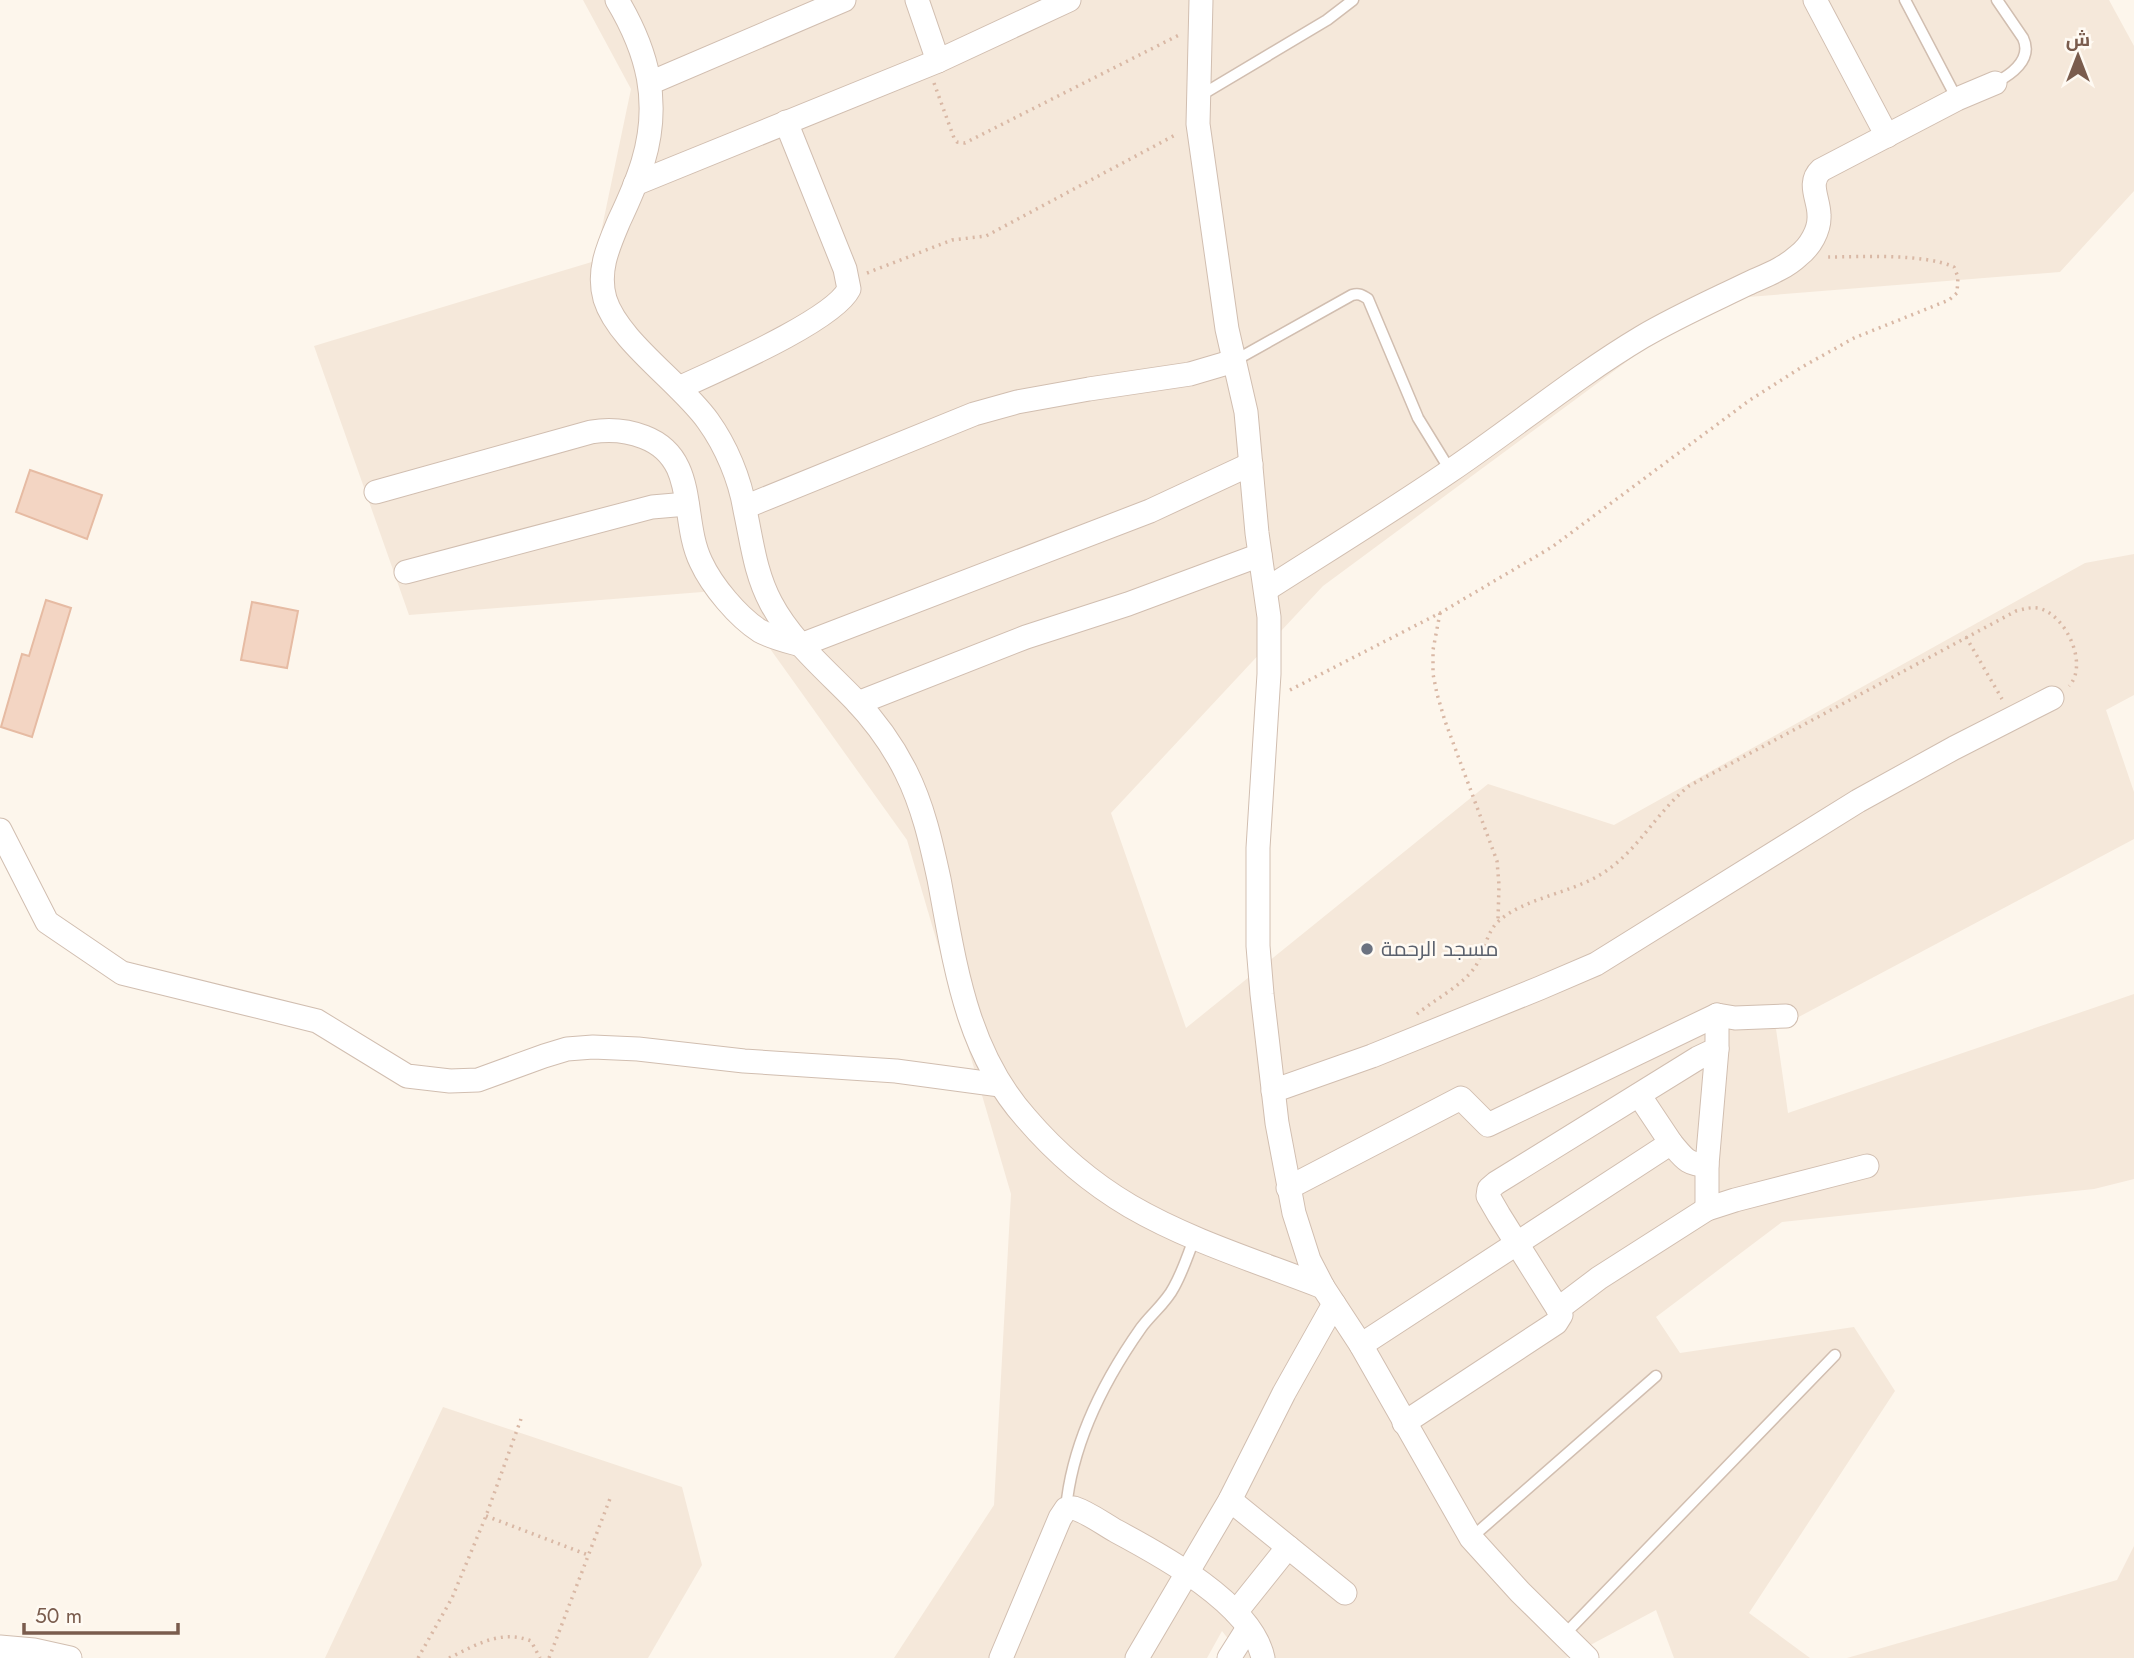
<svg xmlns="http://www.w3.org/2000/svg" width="2134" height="1658" font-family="Jost,Cairo,sans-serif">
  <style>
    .residential { fill: #f5e8da }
    .building { fill: #f3d5c3; stroke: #e6bba3; stroke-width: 2 }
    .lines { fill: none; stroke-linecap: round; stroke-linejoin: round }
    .lane-casing { stroke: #d1beb0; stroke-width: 13 }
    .street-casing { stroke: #d1beb0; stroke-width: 25 }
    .path { stroke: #d9b8a5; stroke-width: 3.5; stroke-dasharray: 2 5; stroke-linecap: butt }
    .lane { stroke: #fff; stroke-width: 10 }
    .street { stroke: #fff; stroke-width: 23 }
    .worship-dot { fill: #6b7280; stroke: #fffaf3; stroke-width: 2.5 }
    .labels { text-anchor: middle; stroke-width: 5; stroke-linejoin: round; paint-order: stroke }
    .worship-label { font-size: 21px; fill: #5b616d; stroke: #fffaf3; text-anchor: start }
  </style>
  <rect width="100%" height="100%" fill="#fdf6ec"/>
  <!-- residential -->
  <g class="residential">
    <polygon points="583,0 2109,0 2134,46 2134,191 2060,272 1710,300 1323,586 1111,813 1186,1028 1488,784 1614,825 2085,563 2134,554 2134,695 2106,710 2134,792 2134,839 1776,1029 1788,1113 2134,994 2134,1179 2094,1189 1782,1222 1656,1317 1680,1353 1854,1327 1895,1391 1749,1613 1810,1658 1674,1658 1656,1610 1566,1658 1243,1658 1222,1631 1207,1658 894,1658 994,1505 1011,1194 907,840 728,590 409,615 314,346 595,261 631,89"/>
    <polygon points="443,1407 682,1487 702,1565 648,1658 325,1658"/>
    <polygon points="2134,1546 2134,1658 1847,1658 2117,1580"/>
  </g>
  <!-- building -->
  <g class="building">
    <polygon points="30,470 102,495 87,539 16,512"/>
    <polygon points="46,600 71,608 32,737 1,727 22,654 29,656"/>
    <polygon points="252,602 298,611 287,668 241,660"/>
  </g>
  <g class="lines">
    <!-- lane casing -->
    <g class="lane-casing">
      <g id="lane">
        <polyline points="1905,0 1957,99"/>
        <path d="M1995,83C2012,74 2033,59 2023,38L1997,0"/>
        <polyline points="1198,97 1327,20 1353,0"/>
        <path d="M1234,361L1352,295C1359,293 1362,295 1368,299L1418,418L1450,470"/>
        <path d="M1066,1509C1072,1443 1103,1382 1141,1328C1151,1314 1166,1303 1174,1287C1183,1271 1188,1254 1195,1237"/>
        <polyline points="1471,1538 1656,1376"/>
        <polyline points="1563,1636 1835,1355"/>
      </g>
    </g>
    <!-- street casing -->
    <g class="street-casing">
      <g id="street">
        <path d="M617,0C648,52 661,102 643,162C637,182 628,202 619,221C608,247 597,271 605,299C618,341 681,383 708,421C726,446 740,479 745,510C752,542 755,573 771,603C791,641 825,669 855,700C875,721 893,746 906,772C923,806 931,842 939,879C955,964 966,1051 1026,1118C1056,1153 1091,1183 1130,1206C1190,1241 1259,1262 1323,1287"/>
        <polyline points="917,0 938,61 1069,0"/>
        <polyline points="1201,0 1198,124 1227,329 1246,412 1257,533 1269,617 1269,674 1258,848 1258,946 1262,994 1277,1123 1294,1213 1309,1260 1323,1287 1361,1345 1471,1538 1520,1592 1587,1658"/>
        <polyline points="1815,0 1887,136"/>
        <polyline points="650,83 844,0"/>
        <polyline points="635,184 938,61"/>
        <path d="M679,388C715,371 833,321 849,289L845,269L786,122"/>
        <path d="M376,492L591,432C610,429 626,430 644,437C699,458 680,519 701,562C712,586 738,617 760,631C773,638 787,641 801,645L1150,511L1251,464"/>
        <polyline points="745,507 974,414 1017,402 1089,389 1190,374 1234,361"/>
        <polyline points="406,572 652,507 687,504"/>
        <path d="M1267,589C1328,550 1390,512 1450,471C1515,427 1575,377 1642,337C1676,317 1712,301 1747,284C1764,276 1784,269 1798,256C1810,247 1820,230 1819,215C1819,199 1807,183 1821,170L1957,99L1995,83"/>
        <polyline points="858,703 1026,637 1128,604 1260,555"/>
        <polyline points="0,830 47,922 122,973 317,1021 407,1076 450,1081 478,1080 544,1056 567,1049 593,1047 638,1049 744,1061 896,1071 1000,1085"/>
        <polyline points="1717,1015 1717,1049 1698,1058 1496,1183 1489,1189 1488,1196 1499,1215 1558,1309 1599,1278 1707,1209 1735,1200 1867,1166"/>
        <polyline points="1273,1091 1372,1056 1540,988 1596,964 1858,801 1954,748 2052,698"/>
        <path d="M1671,1143C1684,1158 1687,1165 1707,1165"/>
        <polyline points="1288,1188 1461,1098 1488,1125 1717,1015 1735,1018 1786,1016"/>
        <polyline points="1707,1209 1707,1165 1717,1049"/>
        <polyline points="1361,1345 1671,1143 1639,1095"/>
        <polyline points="1404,1423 1556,1323 1561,1315 1558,1309"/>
        <polyline points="1230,1500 1345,1593"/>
        <polyline points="1236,1612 1288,1547"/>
        <polyline points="0,1647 34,1650 70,1658"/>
        <path d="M1001,1658L1060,1518L1066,1509L1074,1508C1089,1513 1102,1523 1116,1531C1161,1555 1252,1604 1263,1658"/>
        <polyline points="1137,1658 1230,1500 1284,1393 1334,1304"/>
        <polyline points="1229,1658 1248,1628"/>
      </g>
    </g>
    <!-- path -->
    <g class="path">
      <polyline points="934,83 954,138 957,142 965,143 1179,35"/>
      <polyline points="867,273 952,240 986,236 1177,134"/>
      <polyline points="1440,613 1433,650 1433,674 1437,694 1445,721 1497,861 1499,885 1498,920"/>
      <polyline points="1966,637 2002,699"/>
      <path d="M1290,690L1440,613L1552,547L1750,400L1802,367L1854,338L1949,300L1957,293L1958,277L1954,267C1922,253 1863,257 1827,257"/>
      <path d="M1417,1014C1434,1000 1463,985 1475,967C1485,952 1486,931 1500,920C1524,899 1569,893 1598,876C1637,854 1655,813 1689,786L2016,611C2024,609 2030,607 2038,608C2066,614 2089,665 2069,686"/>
      <polyline points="486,1516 588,1555"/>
      <polyline points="418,1658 452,1598 486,1516 521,1419"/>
      <path d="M449,1658C476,1645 501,1629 531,1641L540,1658"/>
      <polyline points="549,1658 611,1496"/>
    </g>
    <!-- lane -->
    <use href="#lane" class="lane"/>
    <!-- street -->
    <use href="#street" class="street"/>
  </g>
  <!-- markers -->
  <circle class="worship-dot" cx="1367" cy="949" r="7"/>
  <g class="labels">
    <!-- worship labels -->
    <g class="worship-label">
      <text x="1381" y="956">مسجد الرحمة</text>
    </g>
  </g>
  <!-- north arrow -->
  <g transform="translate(2078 56)" stroke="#fffaf3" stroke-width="5" paint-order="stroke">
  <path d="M0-5L12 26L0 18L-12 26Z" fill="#7a5c4d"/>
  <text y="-10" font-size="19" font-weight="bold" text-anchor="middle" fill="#7a5c4d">ش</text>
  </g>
  <!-- scale -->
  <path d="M24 1623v10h154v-10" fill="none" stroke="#7a5c4d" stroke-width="3.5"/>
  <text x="35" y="1623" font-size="21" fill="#7a5c4d" stroke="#fffaf3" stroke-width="5" paint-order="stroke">50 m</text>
</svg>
